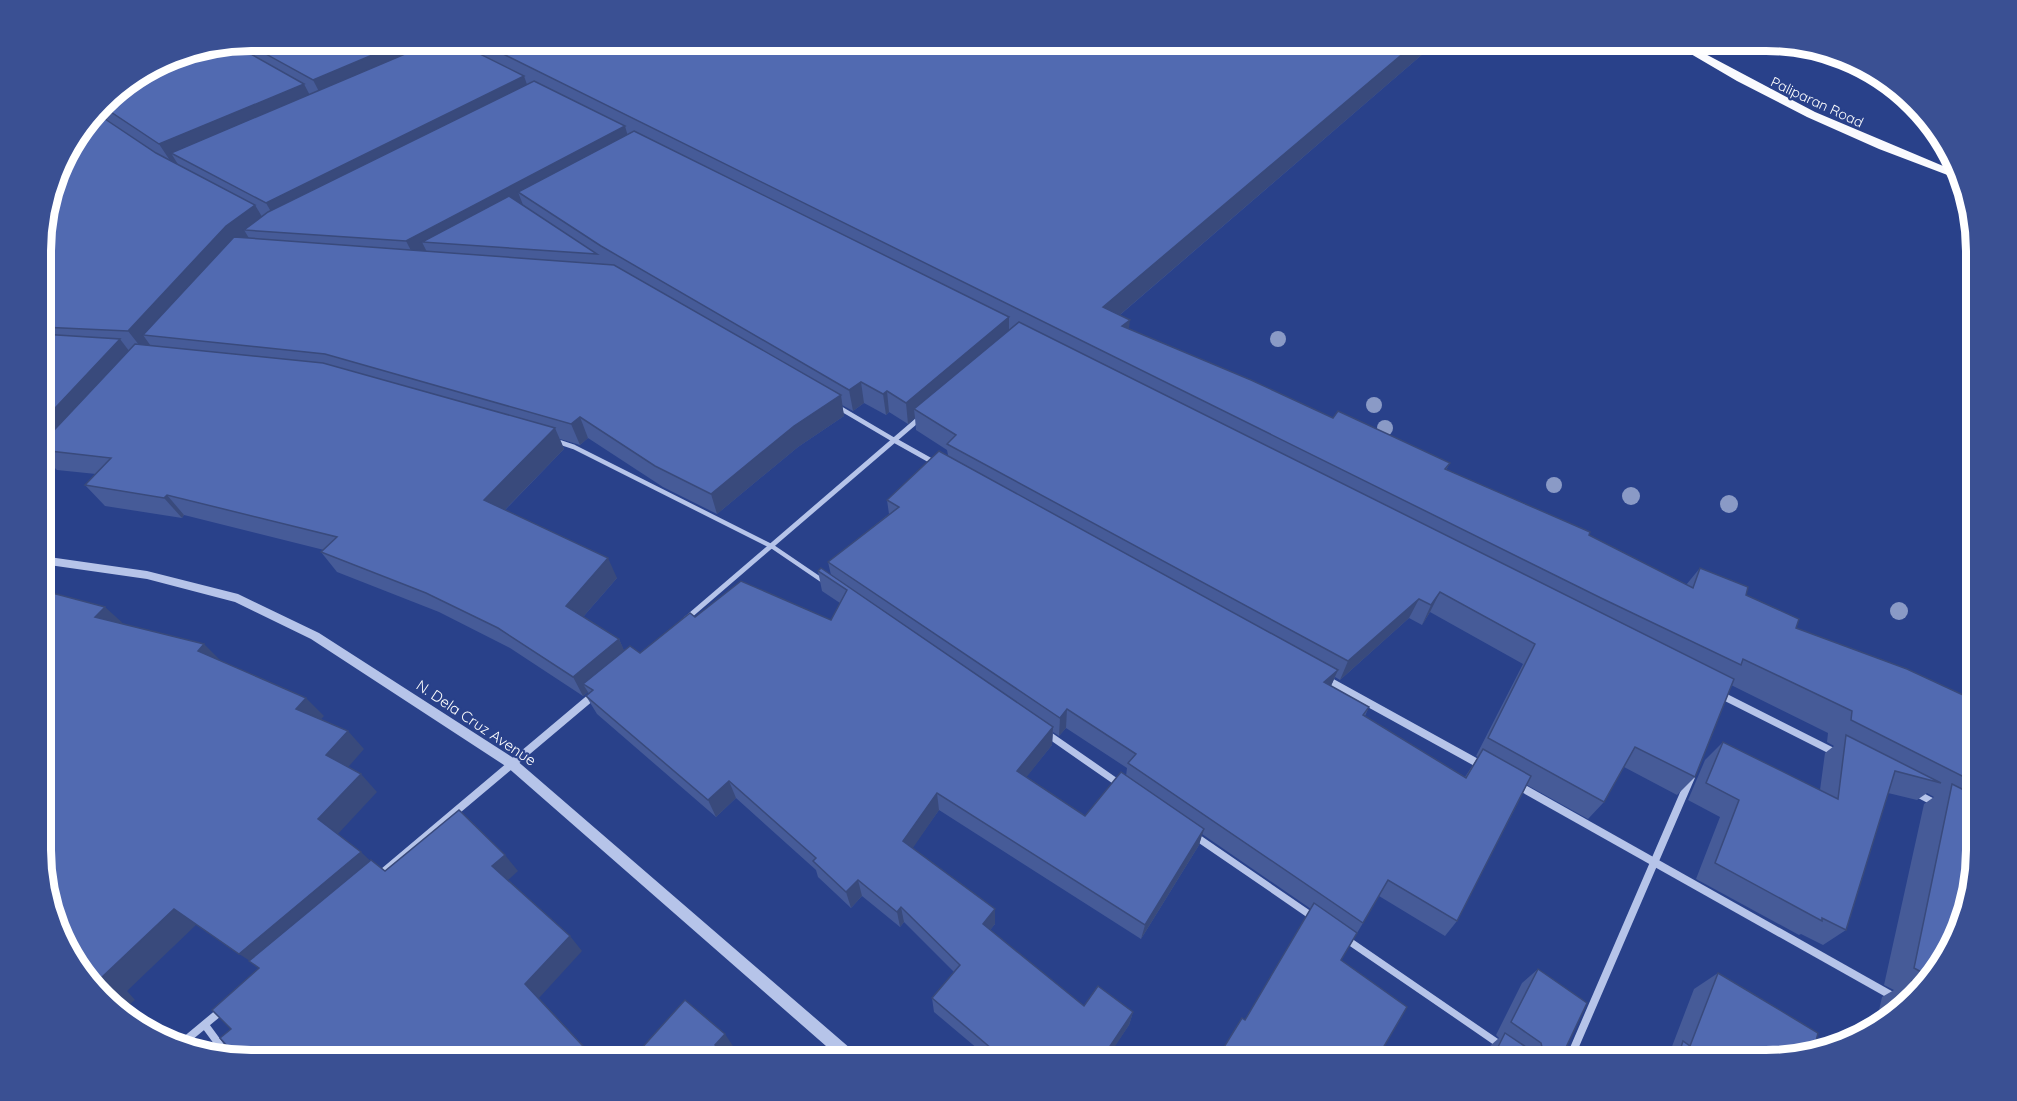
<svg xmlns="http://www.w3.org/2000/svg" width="2017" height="1101" font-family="Quicksand,sans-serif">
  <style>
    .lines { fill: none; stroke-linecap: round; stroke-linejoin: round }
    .pedestrian-far1 { stroke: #b6c4e9; stroke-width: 4.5 }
    .pedestrian { stroke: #b6c4e9; stroke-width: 7 }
    .minor-far1 { stroke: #b6c4e9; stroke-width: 5 }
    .minor { stroke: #b6c4e9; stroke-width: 8 }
    .tertiary { fill: #b6c4e9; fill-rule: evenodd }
    .primary { fill: #f9fafe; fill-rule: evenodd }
    .tree { fill: #8a9ac6 }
    .wall { fill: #465b98; fill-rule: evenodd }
    .shaded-wall { fill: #394a7c }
    .building { fill: #516ab1; stroke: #394a7c; stroke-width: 1.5 }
    .labels { text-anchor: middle; stroke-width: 4.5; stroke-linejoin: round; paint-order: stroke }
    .far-street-label { font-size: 14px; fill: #fff; stroke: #29418a }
    .street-label { font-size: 15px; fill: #fff; stroke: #29418a }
    .rim { fill: none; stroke: #fff; stroke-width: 8 }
  </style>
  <rect width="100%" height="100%" fill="#29418a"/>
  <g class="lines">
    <!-- pedestrian-far1 -->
    <g class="pedestrian-far1">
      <polyline points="838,407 894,440"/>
      <polyline points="556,441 574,447 773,547 823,581"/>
    </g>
    <!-- pedestrian -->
    <g class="pedestrian">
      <polyline points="1721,695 1836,753"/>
      <polyline points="1049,735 1118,783"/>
      <polyline points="1916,793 1935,803"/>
      <polyline points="1195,836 1313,917"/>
      <polyline points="1346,939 1499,1044"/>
    </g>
    <!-- minor-far1 -->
    <g class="minor-far1">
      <polyline points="894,440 935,463"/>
      <polyline points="41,480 57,462"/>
      <polyline points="686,619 920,418"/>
    </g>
    <!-- minor -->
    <g class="minor">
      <polyline points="1327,680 1481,765"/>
      <polyline points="1519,786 1903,1002"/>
      <polyline points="380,875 595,694"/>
      <polyline points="205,1025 227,1055"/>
      <polyline points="181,1044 222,1010"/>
      <polyline points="1569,1060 1691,777"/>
    </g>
    <!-- tertiary -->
    <polygon class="tertiary" points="42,556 147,571 238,594 319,633 515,759 858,1055 860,1060 842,1060 507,767 311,639 235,602 147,579 42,564"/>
    <!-- primary -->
    <polygon class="primary" points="1667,40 1679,40 1815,112 1955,171 1958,179 1879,149 1807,117 1737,81"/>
  </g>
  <!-- trees -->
  <g class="tree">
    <circle cx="1278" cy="339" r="8"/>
    <circle cx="1374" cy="405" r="8"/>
    <circle cx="1385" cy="428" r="8"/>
    <circle cx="1554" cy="485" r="8"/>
    <circle cx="1631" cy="496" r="9"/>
    <circle cx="1729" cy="504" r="9"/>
    <circle cx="1899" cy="611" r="9"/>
  </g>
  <!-- wall -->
  <g class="wall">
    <path d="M251,40H1439L1120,315L1129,329L1333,418L1450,463L1446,470L1589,535L1686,585L1700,568L1746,595L1796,628L1976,701V851L1955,944L1883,1025L1875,1028L1882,997L1894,990L1884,985L1924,804L1934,797L1927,793L1917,800L1888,793L1846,930L1823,945L1801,934L1799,935L1696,879L1720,817L1688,800L1705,760L1723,742L1820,790L1825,753L1834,746L1827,742L1828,733L1731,685L1695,777L1677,795L1624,767L1604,802L1588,819L1527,785L1457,921L1445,936L1379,896L1341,960L1376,1060H1216L1245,1020L1311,909L1202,834L1199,845L1141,939L939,810L912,848L995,924L990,930L1084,1006L1133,1012L1129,1025L1109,1054L1110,1060H991L934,1012L932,998L954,972L904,922L900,927L862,896L851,908L818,877L816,870L736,798L716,817L597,714L586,696L589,694L588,692L583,696L510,648L439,612L337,572L321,552L324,550L184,515L182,518L105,506L85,485L96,474L57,470L50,463L45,468H41V237L62,157L112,93L171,56ZM864,403L886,415L889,412L908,424L915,418L916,430L947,450L948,455L887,500L889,514L828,562L831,575L818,571L822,591L840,603L831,620L695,617L640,653L624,651L619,639L583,617L617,578L505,510L564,449L560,439L580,445L588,438L663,487L717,514L798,447L844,416L842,405L853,411ZM1430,612L1523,664L1476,756L1478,757L1465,777L1365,716L1369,707L1331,686L1335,677L1340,680L1409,618L1422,625ZM1066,728L1127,768L1126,776L1085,816L1026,777L1052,745L1053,732L1059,736Z"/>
    <polygon points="1538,969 1560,1060 1463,1060 1477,1047 1487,1053 1491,1045 1499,1038 1496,1035 1522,983"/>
    <polygon points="1718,973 1780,1060 1658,1060 1659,1056 1671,1049 1694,989"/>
  </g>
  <!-- shaded-wall -->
  <g class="shaded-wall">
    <polygon points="408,40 439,40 325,103 313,80"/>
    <polygon points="1419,40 1439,40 1101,331 1103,307"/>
    <polygon points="524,76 531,96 278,224 266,203"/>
    <polygon points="304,84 316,107 171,153 179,166 175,168 159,144"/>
    <polygon points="625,126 631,147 518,192 523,205 422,242 429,256 417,262 406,241"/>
    <polygon points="255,205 270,230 244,230 252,243 143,335 153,349 147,355 128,331 226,226"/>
    <polygon points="1009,317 1009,338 914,409 915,418 908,424 906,403"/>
    <polygon points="1130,320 1127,344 1122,326"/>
    <polygon points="120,339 139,364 41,450 41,423"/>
    <polygon points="861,382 864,403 853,411 849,390"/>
    <polygon points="887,391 889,412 886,415 883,394"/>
    <polygon points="841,395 844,416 798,447 717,514 711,494 794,426"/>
    <polygon points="580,417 588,438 580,445 571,424"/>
    <polygon points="555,428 564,449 495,520 484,500"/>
    <polygon points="41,454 50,463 45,468 41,465"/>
    <polygon points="167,495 184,515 182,518 164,498"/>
    <polygon points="608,558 617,578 576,625 566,606"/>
    <polygon points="1440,592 1430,612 1422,625 1431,605"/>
    <polygon points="1419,599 1409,618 1340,680 1348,661"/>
    <polygon points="105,607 126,626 95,617"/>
    <polygon points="619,639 628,659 583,684 588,692 583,696 573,677"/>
    <polygon points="204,644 223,663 198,651"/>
    <polygon points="1338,670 1330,688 1324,682"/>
    <polygon points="306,698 324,716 313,728 296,709"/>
    <polygon points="1067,709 1066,728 1059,736 1060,718"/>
    <polygon points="1053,727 1052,745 1017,789 1017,771"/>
    <polygon points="348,731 364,749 343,773 326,755"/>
    <polygon points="361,774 377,792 336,836 318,819"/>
    <polygon points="729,781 736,798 716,817 708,800"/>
    <polygon points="937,793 939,810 906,858 903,841"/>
    <polygon points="1204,829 1199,845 1141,939 1145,925"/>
    <polygon points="361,852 378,868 261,968 239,954"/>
    <polygon points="505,855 518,871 506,882 492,866"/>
    <polygon points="858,880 862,896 851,908 846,892"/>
    <polygon points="901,907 904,922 900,927 897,912"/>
    <polygon points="174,909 197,924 127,991 135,1000 124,1009 103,991 101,978"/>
    <polygon points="995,909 995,924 983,939 983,924"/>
    <polygon points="570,936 582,951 539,998 597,1060 596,1060 525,984"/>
    <polygon points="1133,1012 1129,1025 1106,1060 1106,1052"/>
    <polygon points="725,1034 733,1046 724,1058 715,1045"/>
  </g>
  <!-- building -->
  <g class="building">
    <polygon points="251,40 408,40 313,80 244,42"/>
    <polygon points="438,40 452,40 524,76 266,203 171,153"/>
    <polygon points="475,40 1419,40 1103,307 1130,320 1122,326 1251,380 1333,418 1338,411 1450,463 1445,469 1590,532 1589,535 1693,588 1700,568 1748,587 1746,595 1799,619 1796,628 1907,669 1976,701 1976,783 1851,720 1852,711 1743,659 1741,665 1601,598"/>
    <polygon points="233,44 304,84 159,144 102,106 112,93 171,56"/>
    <polygon points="534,81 625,126 406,241 244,230 268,212"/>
    <polygon points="96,113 156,153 255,205 226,226 128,331 41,327 41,237 62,157"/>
    <polygon points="634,131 1009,317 906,403 887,391 883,394 861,382 849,390 601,246 518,192"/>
    <polygon points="509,196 597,254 422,242"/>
    <polygon points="234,237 614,265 841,395 794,426 711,494 655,466 580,417 571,424 325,354 143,335"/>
    <polygon points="1019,322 1734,679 1695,777 1635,747 1604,802 1488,738 1535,644 1440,592 1431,605 1419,599 1348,661 947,444 956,435 914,409"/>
    <polygon points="41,334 120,339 41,423"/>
    <polygon points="135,344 323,363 555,428 484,500 608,558 566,606 619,639 573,677 498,628 426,593 321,552 337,537 167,495 164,498 85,485 111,458 41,450 41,444"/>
    <polygon points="939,451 1338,670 1324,682 1369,707 1363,715 1466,778 1483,749 1531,776 1457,921 1388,880 1363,923 1128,763 1136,754 1067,709 1060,718 828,562 899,507 887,500"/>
    <polygon points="821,568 1053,727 1017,771 1085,816 1121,772 1204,829 1145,925 937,793 903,841 995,909 983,924 1084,1006 1098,986 1133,1012 1106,1052 1111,1056 1109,1060 1005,1060 932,998 960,965 901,907 897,912 858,880 846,892 813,861 816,858 729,781 708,800 586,696 593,690 583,684 630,646 640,653 690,613 695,617 741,581 831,620 847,590 818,571"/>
    <polygon points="42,593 56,594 105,607 95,617 204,644 198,651 306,698 296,709 348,731 326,755 361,774 318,819 361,852 239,954 174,909 101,978 109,986 103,991 76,967 42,878"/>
    <polygon points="1846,735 1941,783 1895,771 1846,930 1822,918 1822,921 1715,863 1739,800 1706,783 1723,742 1838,799"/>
    <polygon points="1952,784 1976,796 1976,851 1955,944 1927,975 1914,968"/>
    <polygon points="459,810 505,855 492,866 570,936 525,984 596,1060 251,1060 237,1057 220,1038 231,1029 212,1010 259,968 249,961 371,860 385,871"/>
    <polygon points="1314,903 1357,933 1341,960 1407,1007 1376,1060 1308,1060 1296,1051 1291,1060 1216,1060 1242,1018 1245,1020"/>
    <polygon points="1538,969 1587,1003 1560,1060 1472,1060 1477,1047 1493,1057 1505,1033 1535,1053 1543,1051 1541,1043 1511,1022"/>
    <polygon points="1718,973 1818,1033 1814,1049 1780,1060 1677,1060 1683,1041 1690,1046"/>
    <polygon points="1912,981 1919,984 1909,996"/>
    <polygon points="685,1000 725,1034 715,1045 733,1060 631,1060"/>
  </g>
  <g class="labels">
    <!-- far-street labels -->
    <g class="far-street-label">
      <text transform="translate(1817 102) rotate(25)" y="5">Paliparan Road</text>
    </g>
    <!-- street labels -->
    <g class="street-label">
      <text transform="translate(476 723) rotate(34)" y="5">N. Dela Cruz Avenue</text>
    </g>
  </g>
  <!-- crop -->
  <path d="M0 0H2017V1101H0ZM251 51H1766A200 200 0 0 1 1966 251V850A200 200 0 0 1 1766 1050H251A200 200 0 0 1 51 850V251A200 200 0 0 1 251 51Z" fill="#3a5093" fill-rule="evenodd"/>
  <path class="rim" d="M251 51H1766A200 200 0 0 1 1966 251V850A200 200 0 0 1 1766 1050H251A200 200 0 0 1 51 850V251A200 200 0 0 1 251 51Z"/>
</svg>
